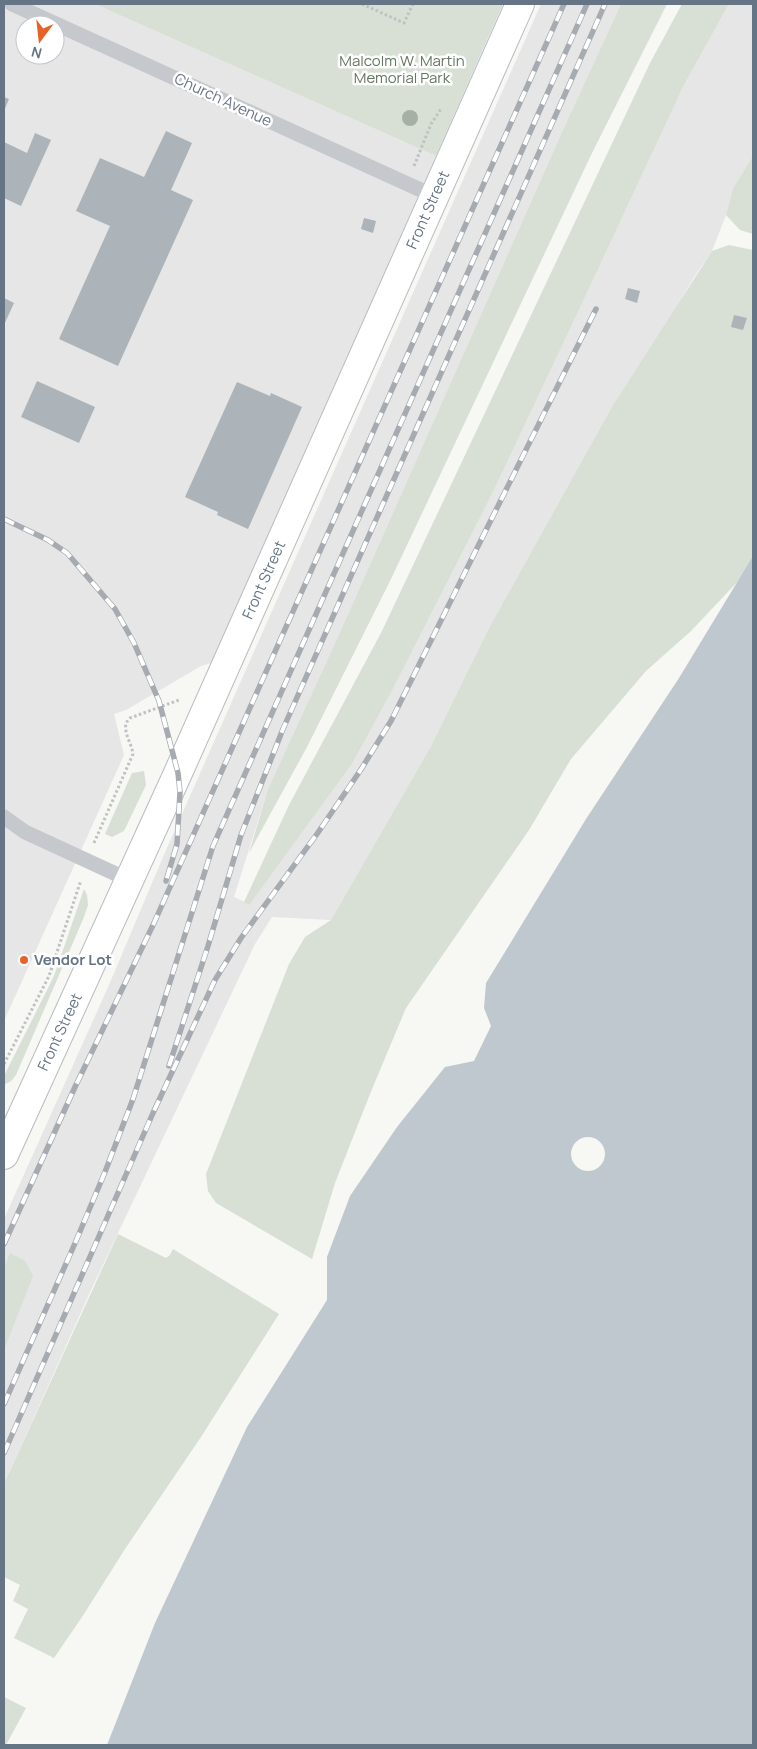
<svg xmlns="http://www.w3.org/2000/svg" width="757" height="1749" font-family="Manrope,sans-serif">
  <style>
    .built { fill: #e5e6e5; fill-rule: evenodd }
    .green { fill: #d8dfd5 }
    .water { fill: #bfc8ce }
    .pier { fill: #f7f7f4 }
    .building { fill: #acb3b9 }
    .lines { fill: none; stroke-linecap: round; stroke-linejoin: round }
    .secondary-casing { stroke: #b7bcc1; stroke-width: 30 }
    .path { stroke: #bfc1c3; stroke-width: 3; stroke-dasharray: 2.5 2.5; stroke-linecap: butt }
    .lane { stroke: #c5c8cc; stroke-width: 15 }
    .secondary { stroke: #fff; stroke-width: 28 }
    .rail-casing { stroke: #a5abb1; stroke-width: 5.5 }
    .rail { stroke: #fff; stroke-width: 4; stroke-dasharray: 11; stroke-linecap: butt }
    .tree { fill: #a6b1a3 }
    .poi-dot { fill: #e56326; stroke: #fff; stroke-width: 2 }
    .labels { text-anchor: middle; stroke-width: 5; stroke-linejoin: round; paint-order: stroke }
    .park-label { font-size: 15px; fill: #637861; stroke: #fff }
    .street-label { font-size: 15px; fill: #667586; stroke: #fff }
    .poi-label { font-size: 15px; font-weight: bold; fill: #667586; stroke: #fff; text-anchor: start }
  </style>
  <rect width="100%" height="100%" fill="#f7f7f4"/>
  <!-- built -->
  <g class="built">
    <path d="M4,4H95L436,156L211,663L201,666L126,710L114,714L124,755L4,1021ZM25,25H55V55H25Z"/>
    <polygon points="541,4 621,4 562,132 341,630 268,789 234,897 249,904 352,764 394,687 492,494 579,310 684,85 729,4 753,4 753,156 733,188 726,215 712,251 694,277 487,632 431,746 331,920 272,917 255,944 91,1290 4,1484 4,1219 109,985 163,857"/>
  </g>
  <!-- green -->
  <g class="green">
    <polygon points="95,4 503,4 436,156"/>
    <polygon points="621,4 667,4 592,153 391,579 307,747 249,853 268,789 341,630 562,132"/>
    <polygon points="682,4 729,4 684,85 579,310 492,494 394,687 352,764 249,905 244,902 289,805 382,631 650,63"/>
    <polygon points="753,156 753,234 740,230 726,215 733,188"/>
    <polygon points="729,245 753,250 753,556 741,578 691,631 646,671 571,759 529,830 406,1008 370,1094 335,1183 312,1259 216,1203 208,1191 206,1174 289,964 305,937 331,920 431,746 487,632 612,407 712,251"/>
    <polygon points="144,771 146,785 124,831 112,837 105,834 132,773"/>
    <polygon points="84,889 87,895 88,905 84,917 16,1075 11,1081 4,1085 4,1076 54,976"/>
    <polygon points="118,1234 166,1258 170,1255 173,1249 279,1314 201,1437 125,1549 82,1617 54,1658 14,1638 28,1609 13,1601 20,1585 4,1577 4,1484"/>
    <polygon points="10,1253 25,1261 33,1276 4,1350 4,1268"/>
    <polygon points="4,1697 26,1708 6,1745 4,1745"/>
  </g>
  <!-- water -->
  <polygon class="water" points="753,556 753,1745 107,1745 155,1623 247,1427 327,1300 327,1257 350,1196 397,1127 445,1067 474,1061 491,1026 484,1008 486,983 586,819 679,678"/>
  <!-- pier -->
  <circle class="pier" cx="588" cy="1154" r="17"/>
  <!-- building -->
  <g class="building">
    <polygon points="4,97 9,99 4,111"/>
    <polygon points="166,131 192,143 171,190 193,200 118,366 59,339 110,226 76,211 100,158 144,177"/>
    <polygon points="35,133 51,140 21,206 4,198 4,142 27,153"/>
    <polygon points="364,218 376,221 373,233 361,229"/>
    <polygon points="628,288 640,291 637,303 625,299"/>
    <polygon points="4,298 14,303 4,325"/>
    <polygon points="734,315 747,318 743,330 731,327"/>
    <polygon points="37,381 95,407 79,443 21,417"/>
    <polygon points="237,382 270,396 271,393 302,407 248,529 217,515 218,512 185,497"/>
  </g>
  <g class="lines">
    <!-- secondary casing -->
    <g class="secondary-casing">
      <polyline id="secondary" points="4,1155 178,773 520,4"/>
    </g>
    <!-- path -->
    <g class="path">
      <polyline points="362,4 404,23 413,4"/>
      <polyline points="414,166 431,124 441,109"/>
      <path d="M94,843L133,754C132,743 119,727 130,718L179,700L180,698"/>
      <polyline points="4,1064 49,976 81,880"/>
    </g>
    <!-- lane -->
    <g class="lane">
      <polyline points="12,4 434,196"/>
      <polyline points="4,817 25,832 129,880"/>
    </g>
    <!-- secondary -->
    <use href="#secondary" class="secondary"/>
    <!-- rail casing -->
    <g class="rail-casing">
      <g id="rail">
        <polyline points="4,519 48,540 67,553 115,609 134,643 159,701 178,773 180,792 177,844 166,881"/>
        <polyline points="169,1066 208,946 241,835 283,729 605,4"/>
        <polyline points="4,1244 75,1087 154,923 564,4"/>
        <polyline points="4,1404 76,1241 105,1172 133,1099 213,846 587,4"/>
        <polyline points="4,1453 153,1113 215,980 241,938 317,834 360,771 391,721 596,309"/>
      </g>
    </g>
    <!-- rail -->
    <use href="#rail" class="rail"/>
  </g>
  <!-- trees -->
  <circle class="tree" cx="410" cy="118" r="8"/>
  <!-- markers -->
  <circle class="poi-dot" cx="24" cy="960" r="5"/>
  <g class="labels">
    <!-- park labels -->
    <g class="park-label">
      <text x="402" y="66">Malcolm W. Martin<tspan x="402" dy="17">Memorial Park</tspan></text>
    </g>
    <!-- street labels -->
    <g class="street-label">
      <text transform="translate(223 100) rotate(25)" y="5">Church Avenue</text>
      <text transform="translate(428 210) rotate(-66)" y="5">Front Street</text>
      <text transform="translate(264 580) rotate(-66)" y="5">Front Street</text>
      <text transform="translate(60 1032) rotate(-65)" y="5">Front Street</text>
    </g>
    <!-- poi labels -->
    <g class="poi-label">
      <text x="34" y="965">Vendor Lot</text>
    </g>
  </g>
  <!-- border -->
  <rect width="757" height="1749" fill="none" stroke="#667586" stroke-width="10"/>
  <!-- north arrow -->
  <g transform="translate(40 40) rotate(195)"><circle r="24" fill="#ffffff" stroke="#c2c8cf"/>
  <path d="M0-4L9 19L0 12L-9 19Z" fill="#e56326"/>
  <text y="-8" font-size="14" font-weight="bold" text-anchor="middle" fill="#667586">N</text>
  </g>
</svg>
